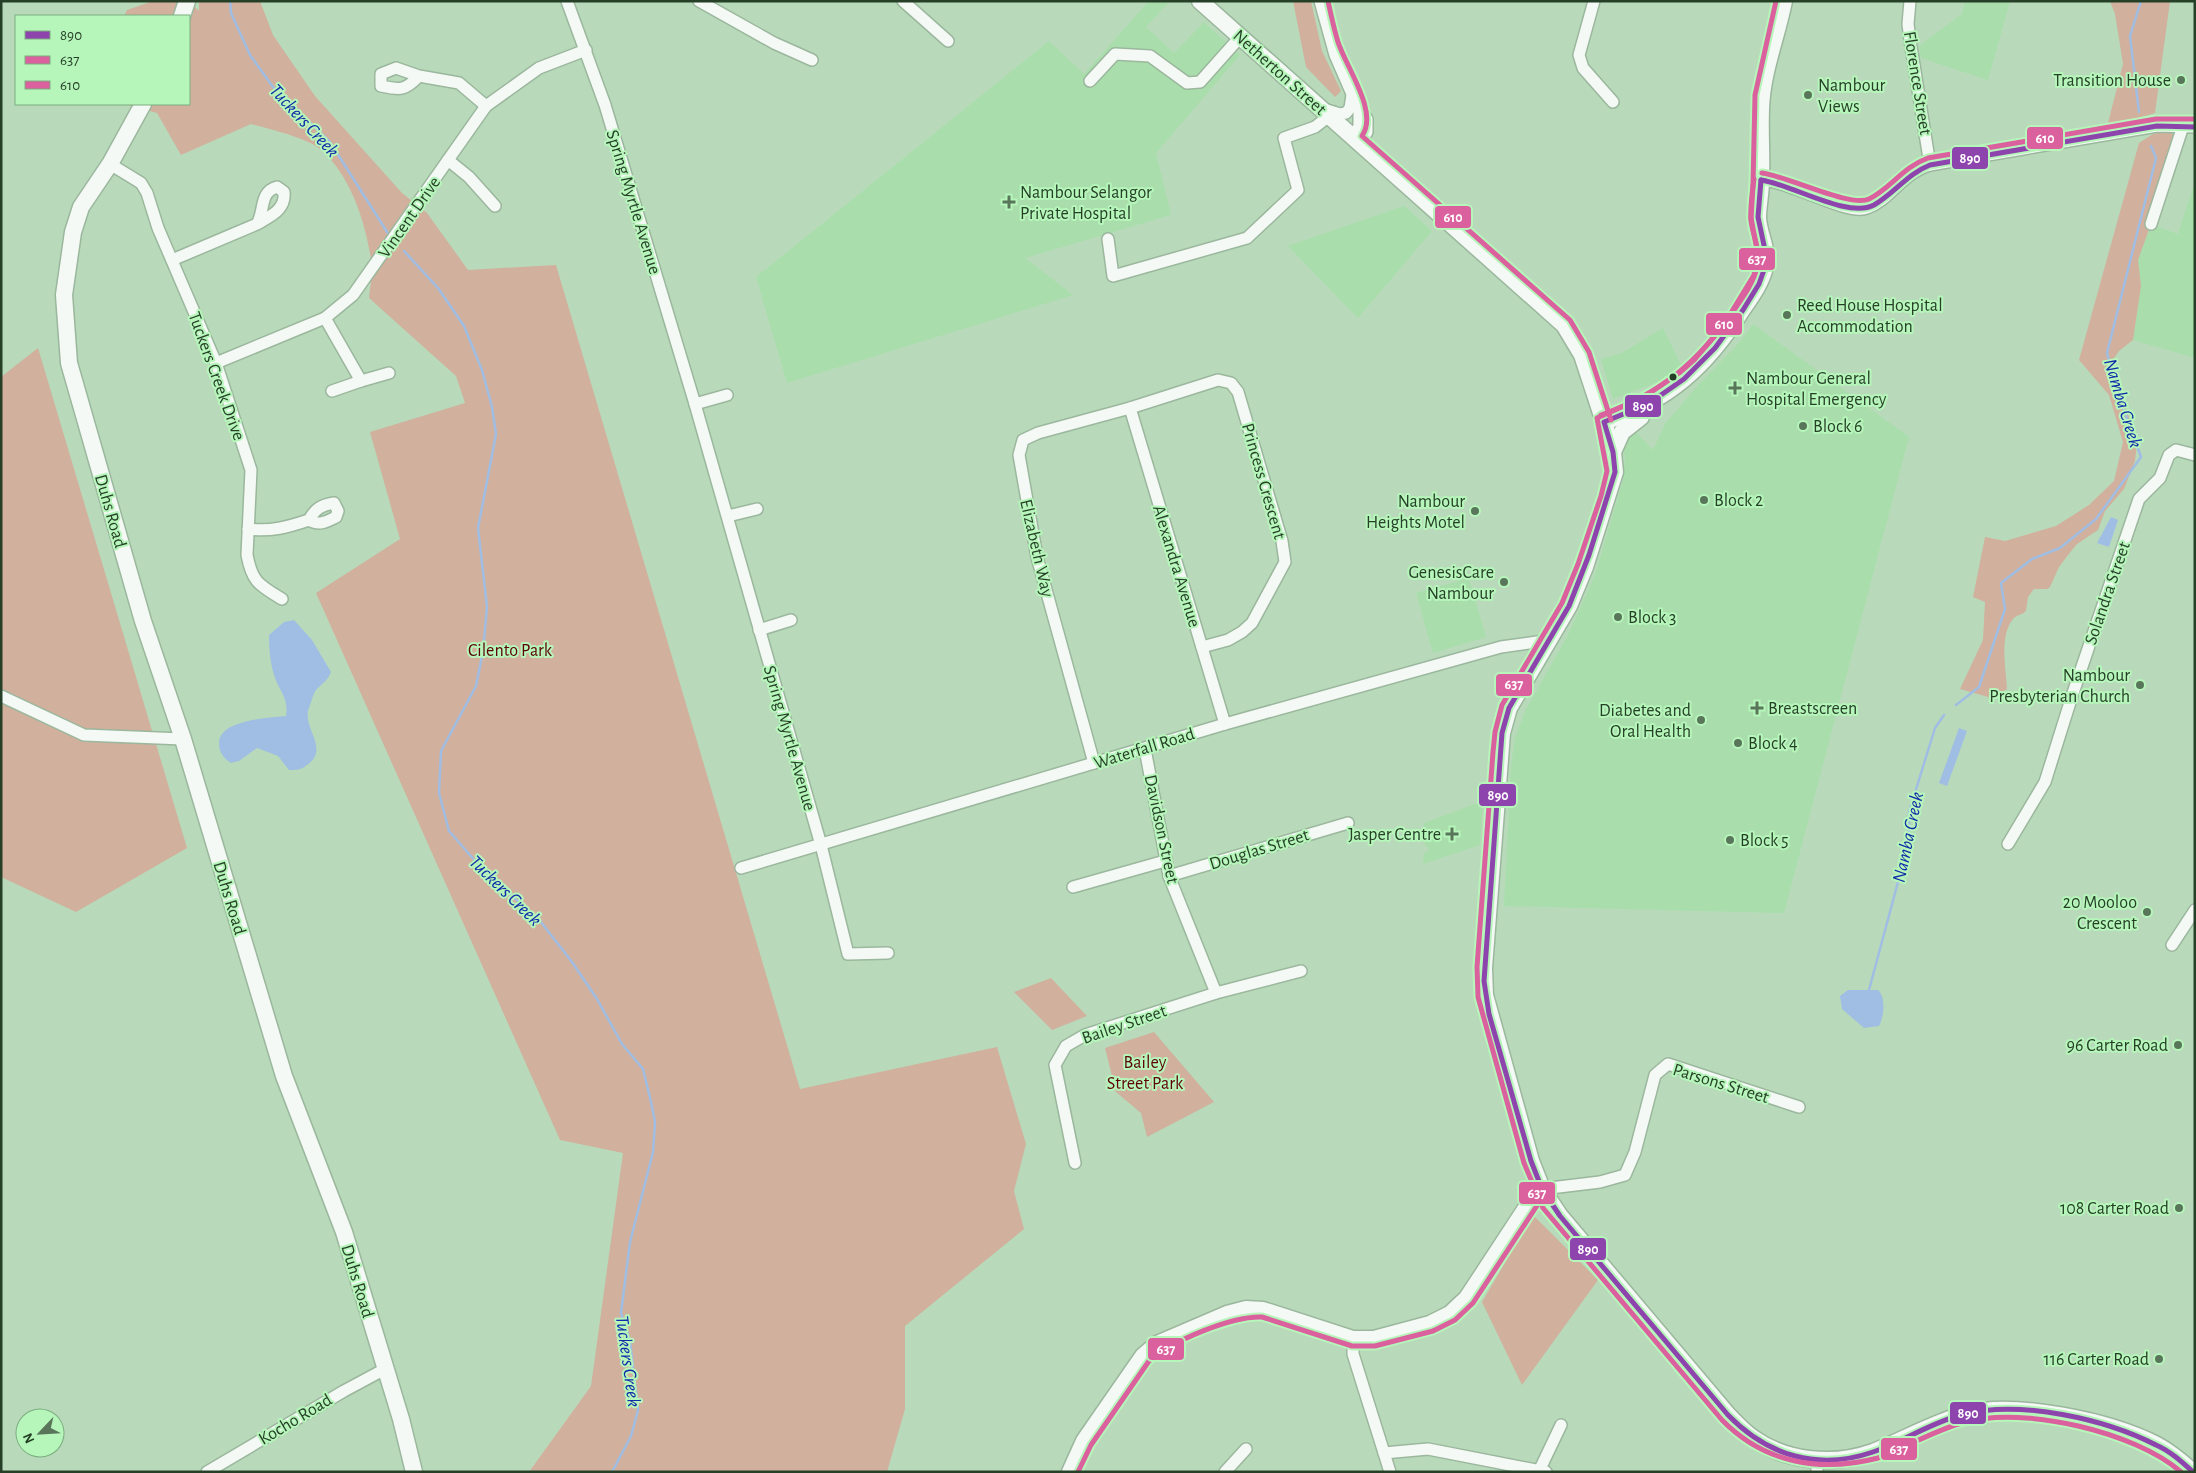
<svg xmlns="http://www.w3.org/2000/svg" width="2196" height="1473" font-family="'Alegreya Sans',sans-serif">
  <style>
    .built { fill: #a9deac }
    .green { fill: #d1b09d }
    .water { fill: #a0bee3 }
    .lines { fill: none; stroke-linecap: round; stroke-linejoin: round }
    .stream { stroke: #a0bee3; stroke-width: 2.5 }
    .street-casing { stroke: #9bb79d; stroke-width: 14 }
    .secondary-casing { stroke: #9bb79d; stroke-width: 19 }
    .street { stroke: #f4f9f5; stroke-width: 11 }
    .secondary { stroke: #f4f9f5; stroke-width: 16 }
    .bus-1-casing { stroke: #b6f6ba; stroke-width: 9 }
    .bus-2-casing { stroke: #b6f6ba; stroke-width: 9 }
    .bus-3-casing { stroke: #b6f6ba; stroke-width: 9 }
    .bus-1 { stroke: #8e44ad; stroke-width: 5 }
    .bus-2 { stroke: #da619e; stroke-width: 5 }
    .bus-3 { stroke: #da619e; stroke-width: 5 }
    .poi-dot { fill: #59765b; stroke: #b6f6ba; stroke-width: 2 }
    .bus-dot { fill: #264028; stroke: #b6f6ba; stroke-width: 2 }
    .labels { text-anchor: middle; stroke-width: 4; stroke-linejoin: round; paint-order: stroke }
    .street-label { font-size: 18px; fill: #264028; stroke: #b6f6ba }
    .poi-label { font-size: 18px; fill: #264028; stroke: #b6f6ba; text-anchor: end }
    .park-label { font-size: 18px; fill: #5d0308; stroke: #b6f6ba }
    .water-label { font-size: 19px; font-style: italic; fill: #122ba9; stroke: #b6f6ba }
    .line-badge { stroke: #b6f6ba; stroke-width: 2 }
    .badge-label { font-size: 14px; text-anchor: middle; font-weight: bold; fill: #fff }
  </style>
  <rect width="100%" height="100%" fill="#b8daba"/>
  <!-- built -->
  <g class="built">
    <polygon points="1149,1 1170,1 1146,27 1174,53 1204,22 1240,55 1156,153 1171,215 1025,258 1073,295 787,383 756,277 1049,41 1084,74"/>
    <polygon points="1965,1 2010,1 1988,80 1921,58 1919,46 1962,14"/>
    <polygon points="2195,181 2195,358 2133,340 2141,286 2138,260 2146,238 2153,222 2155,226 2178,234"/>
    <polygon points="1404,206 1432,231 1358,318 1288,246"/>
    <polygon points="1753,324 1909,437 1784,913 1504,906 1511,765 1515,738 1525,711 1568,635 1595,575 1623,481 1625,459 1622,434 1632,428 1653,450 1665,424 1698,385 1739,343"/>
    <polygon points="1663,328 1682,367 1663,380 1613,399 1601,359 1622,353"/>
    <polygon points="1469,578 1486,637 1433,653 1416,593"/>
    <polygon points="1483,801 1480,845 1423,864 1424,852 1427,853 1429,849 1427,845 1425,847 1424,823"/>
  </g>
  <!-- green -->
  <g class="green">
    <path d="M153,1H189L199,11V1H260L273,35L315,96L402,193L427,213L468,270L556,265L800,1089L997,1047L1026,1144L1014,1191L1024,1229L905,1326V1409L887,1472H529L591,1386L623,1153L560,1140L316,593L400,539L370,432L465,403L456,376L369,298C370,285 374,271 371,259C365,221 350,174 320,149C307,138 269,129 251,124L181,155L157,113L124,104H189V16H124L127,10Z"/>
    <polygon points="1293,1 1311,1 1322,51 1341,91 1335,97 1306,67"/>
    <polygon points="2110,1 2170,1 2155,113 2107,127 2123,64 2115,14"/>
    <path d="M2163,132L2183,135L2138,260L2141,286L2133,340L2119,351L2108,367L2110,380L2121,391L2137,443L2135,461L2124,489L2105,511L2098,530L2077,544L2068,555L2059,567L2050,587L2047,589H2034L2028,597L2026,611C2022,615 2016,615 2013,619C1999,636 2006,669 2007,689L1992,698L1960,689L1983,640L1985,602L1973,597L1985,537L2005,541L2056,526L2089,505L2114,481L2123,442L2109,395L2079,360L2139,143L2153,134Z"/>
    <polygon points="38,348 187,848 76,912 1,877 1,377"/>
    <polygon points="1051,978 1087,1016 1052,1030 1014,992"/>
    <polygon points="1154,1032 1214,1102 1147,1137 1141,1113 1116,1092 1105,1048"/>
    <polygon points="1533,1215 1598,1280 1522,1385 1482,1302"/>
  </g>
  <!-- water -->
  <g class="water">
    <polygon points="2111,517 2118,520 2109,547 2097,543"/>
    <path d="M294,620L312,640L331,672C327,682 322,683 316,690C313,694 311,703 309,708C301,727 331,749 307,765C301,770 297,770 289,770L278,756L257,748L239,761L231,763C224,759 219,752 219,744C218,719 270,718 286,716C289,698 279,691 274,675C270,662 269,648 269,635L284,622Z"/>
    <polygon points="1959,728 1967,731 1947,786 1939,783"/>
    <path d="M1848,990H1878C1886,997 1884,1017 1879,1026L1864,1028L1842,1009L1840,996Z"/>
  </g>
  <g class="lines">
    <!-- stream -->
    <g class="stream">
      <polyline points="230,1 231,13 250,55 273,87 330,142 389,235"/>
      <polyline points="2139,112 2130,36 2141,1"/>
      <polyline points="404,251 438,288 464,326 482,370 492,407 496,434 478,528 487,607 483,651 476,686 441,751 439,793 449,831 490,878 537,917 572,962 597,999 622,1044 643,1069 651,1102 655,1122 653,1152 630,1242 621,1313 630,1341 638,1410 631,1436 612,1472"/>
      <polyline points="1956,705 1979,687 2005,609 2001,583 2032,559 2060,548 2096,519 2141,457 2118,394 2107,353 2156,158 2151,146"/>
      <polyline points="1869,990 1909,841 1909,812 1935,728 1944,715"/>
    </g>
    <!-- street casing -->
    <g class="street-casing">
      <g id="street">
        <polyline points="567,1 605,105 695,404 821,845 848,954 888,953"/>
        <polyline points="699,1 774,43 812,60"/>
        <polyline points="903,1 948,41"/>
        <polyline points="1320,1 1335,55 1359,110 1367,119 1367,132 1360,143"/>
        <polyline points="1594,1 1579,55 1583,68 1613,102"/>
        <polyline points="1910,1 1908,24 1910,40 1930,165"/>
        <path d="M419,76L396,68L381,74V86C400,90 405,91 419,76L459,83L486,106"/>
        <polyline points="1090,81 1115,54 1150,56 1187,83 1200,82 1240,37"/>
        <polyline points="1327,110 1340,114 1346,113 1350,108 1352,95"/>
        <polyline points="1352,137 1359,127 1359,110"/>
        <polyline points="448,160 469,177 495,206"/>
        <path d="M110,164L141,183L147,193L158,228L216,363L251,470L247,555C252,582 259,585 282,599"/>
        <path d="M1761,180C1791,181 1847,216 1867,208C1890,200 1902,173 1930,165L2157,126L2195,127"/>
        <polyline points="2151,224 2183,126"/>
        <polyline points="1108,239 1113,276 1247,238 1298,190 1284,138 1315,127 1329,116"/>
        <path d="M172,260L257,224C265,211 259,192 277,187L284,192C286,210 270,216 257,224"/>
        <polyline points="325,318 361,381 332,391"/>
        <polyline points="216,363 325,318 353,295 486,106 539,68 586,50"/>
        <polyline points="361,381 389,373"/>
        <polyline points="695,404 727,395"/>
        <polyline points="1130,408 1225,724"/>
        <polyline points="728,516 757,509"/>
        <path d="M248,529C271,532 288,527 309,520C315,509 321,505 334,503L338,511L336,517C326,522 319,526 309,520"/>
        <polyline points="759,630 791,620"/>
        <polyline points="1,696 84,735 183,739"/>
        <polyline points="1145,749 1169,876 1216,993"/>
        <polyline points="1094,763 1037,557 1019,455 1023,440 1038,433 1130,408 1218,380 1231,383 1238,392 1282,541 1285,562 1252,623 1242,632 1228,640 1202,647"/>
        <polyline points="2008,844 2045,782 2072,696 2139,499 2160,478 2169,455 2176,450 2195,455"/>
        <polyline points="741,868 1225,724 1501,647 1551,640"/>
        <polyline points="1169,876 1348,823"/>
        <polyline points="1073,887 1165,861"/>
        <polyline points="2172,945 2195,910"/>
        <polyline points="1075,1163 1055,1065 1066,1046 1085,1035 1216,993 1301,971"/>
        <polyline points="1542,1189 1600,1182 1625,1175 1635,1152 1655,1075 1668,1064 1799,1107"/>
        <polyline points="1353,1339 1353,1354 1390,1472"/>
        <polyline points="1384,1453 1428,1449 1546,1472"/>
        <polyline points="1817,1461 1817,1472"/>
        <polyline points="1540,1469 1561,1425"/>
        <polyline points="207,1472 344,1391 385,1369"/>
        <polyline points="1225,1472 1246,1449"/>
      </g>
    </g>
    <!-- secondary casing -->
    <g class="secondary-casing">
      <g id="secondary">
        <path d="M1200,1L1564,325L1582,355L1604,422L1613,452L1615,472L1585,567L1569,606L1509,708L1502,733L1484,968L1485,995L1531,1161L1542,1189L1560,1216L1728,1415C1736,1423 1744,1432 1753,1438C1787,1462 1834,1466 1873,1452C1904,1440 1933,1423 1965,1414C2016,1401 2110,1421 2157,1445C2170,1452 2182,1462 2193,1472"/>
        <polyline points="182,16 187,1"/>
        <polyline points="143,104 110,164 81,207 73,232 64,295 69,363 143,621 183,739 284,1076 344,1232 401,1419 414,1472"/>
        <path d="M1604,422C1668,401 1707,366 1742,310C1751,297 1762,282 1765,267C1769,250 1759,235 1758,218C1758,206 1761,193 1761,181C1762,157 1760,133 1761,109C1762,72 1777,37 1784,1"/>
        <polyline points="1613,452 1622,432 1641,417 1642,412"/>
        <polyline points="1070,1472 1084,1441 1143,1356 1157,1344 1227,1314 1246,1309 1263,1310 1353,1339 1374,1339 1430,1324 1450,1314 1467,1298 1534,1196 1542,1189"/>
      </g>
    </g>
    <!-- street -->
    <use href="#street" class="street"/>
    <!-- secondary -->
    <use href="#secondary" class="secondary"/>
    <!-- bus-1 casing -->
    <g class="bus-1-casing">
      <g id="bus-1">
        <path d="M1761,180L1758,217L1765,250V267L1759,284L1743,310L1715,348L1684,379L1648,404L1604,422L1613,452L1615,472L1589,555L1569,606L1509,708L1502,733L1484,981L1489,1014L1531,1161L1542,1189L1560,1216L1728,1415C1768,1456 1818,1471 1873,1452C1904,1441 1932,1422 1964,1414C2021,1400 2105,1419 2156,1445C2170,1451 2182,1462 2193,1472"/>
        <path d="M1761,180C1791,184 1848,219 1874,205C1895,193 1907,174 1930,165L2157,126L2195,127"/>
      </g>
    </g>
    <!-- bus-2 casing -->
    <g class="bus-2-casing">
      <g id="bus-2">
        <path d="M1776,1L1755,95L1753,185L1751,218L1758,255L1754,275L1723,326L1695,359L1679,373L1644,397L1597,418L1607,471L1601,496L1578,564L1562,603L1502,705L1495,732L1493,752L1477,967L1478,997L1524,1163L1543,1208L1722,1420C1764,1463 1820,1473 1878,1458C1907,1447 1935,1430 1965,1422C2025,1406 2135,1432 2181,1472"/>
        <path d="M1078,1472L1091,1445L1149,1361C1172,1341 1231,1316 1262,1317L1352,1346H1375L1433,1331L1455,1320L1473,1303L1540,1201L1547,1195"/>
      </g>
    </g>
    <!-- bus-3 casing -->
    <g class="bus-3-casing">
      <g id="bus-3">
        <path d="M1328,1C1331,15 1334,29 1338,42C1346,67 1379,112 1362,136L1570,320L1589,352L1611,420"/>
        <path d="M1762,173C1787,176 1851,208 1869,199C1891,188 1903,167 1928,158L2156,119H2195"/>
        <path d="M1601,415C1661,393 1698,363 1734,310C1743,297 1754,282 1757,267C1761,251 1753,236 1751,221C1750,207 1752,193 1754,179"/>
      </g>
    </g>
    <!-- bus-1 -->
    <use href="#bus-1" class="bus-1"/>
    <!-- bus-2 -->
    <use href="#bus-2" class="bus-2"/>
    <!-- bus-3 -->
    <use href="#bus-3" class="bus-3"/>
  </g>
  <!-- markers -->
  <g class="poi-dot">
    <circle cx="2181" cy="80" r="5"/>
    <circle cx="1808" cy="95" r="5"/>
    <path d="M1006.5 194.5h5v5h5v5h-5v5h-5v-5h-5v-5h5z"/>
    <circle cx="1787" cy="315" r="5"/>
    <path d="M1732.5 380.5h5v5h5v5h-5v5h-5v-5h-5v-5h5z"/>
    <circle cx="1803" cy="426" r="5"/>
    <circle cx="1704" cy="500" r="5"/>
    <circle cx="1475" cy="511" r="5"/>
    <circle cx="1504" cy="582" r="5"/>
    <circle cx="1618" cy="617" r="5"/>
    <circle cx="2140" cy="685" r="5"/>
    <path d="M1754.5 700.5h5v5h5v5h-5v5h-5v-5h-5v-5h5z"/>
    <circle cx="1701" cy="720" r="5"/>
    <circle cx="1738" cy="743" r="5"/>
    <path d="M1449.5 826.5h5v5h5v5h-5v5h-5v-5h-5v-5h5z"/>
    <circle cx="1730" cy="840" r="5"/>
    <circle cx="2147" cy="912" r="5"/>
    <circle cx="2178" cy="1045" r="5"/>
    <circle cx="2179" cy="1208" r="5"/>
    <circle cx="2159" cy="1359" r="5"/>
  </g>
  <circle class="bus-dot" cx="1673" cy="377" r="4.5"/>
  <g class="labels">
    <!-- street labels -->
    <g class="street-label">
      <text transform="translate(1280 72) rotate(42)" y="6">Netherton Street</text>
      <text transform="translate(1918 83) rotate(81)" y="6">Florence Street</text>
      <text transform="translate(634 202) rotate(73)" y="6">Spring Myrtle Avenue</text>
      <text transform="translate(409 217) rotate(-55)" y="6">Vincent Drive</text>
      <text transform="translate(217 376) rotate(70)" y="6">Tuckers Creek Drive</text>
      <text transform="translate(1264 481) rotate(74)" y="6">Princess Crescent</text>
      <text transform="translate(111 511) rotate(74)" y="6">Duhs Road</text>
      <text transform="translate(1037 548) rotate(77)" y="6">Elizabeth Way</text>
      <text transform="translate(1177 566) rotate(73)" y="6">Alexandra Avenue</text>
      <text transform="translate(2107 593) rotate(-71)" y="6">Solandra Street</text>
      <text transform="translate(790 738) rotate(74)" y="6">Spring Myrtle Avenue</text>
      <text transform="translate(1144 748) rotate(-17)" y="6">Waterfall Road</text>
      <text transform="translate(1162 829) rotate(78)" y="6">Davidson Street</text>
      <text transform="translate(1259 849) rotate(-17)" y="6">Douglas Street</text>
      <text transform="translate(230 898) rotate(73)" y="6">Duhs Road</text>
      <text transform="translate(1124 1024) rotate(-19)" y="6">Bailey Street</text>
      <text transform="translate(1721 1083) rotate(17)" y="6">Parsons Street</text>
      <text transform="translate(358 1281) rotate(73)" y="6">Duhs Road</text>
      <text transform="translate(295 1419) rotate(-31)" y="6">Kocho Road</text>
    </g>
    <!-- poi labels -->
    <g class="poi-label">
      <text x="2171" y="86">Transition House</text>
      <text x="1818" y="91" text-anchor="start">Nambour<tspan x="1818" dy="21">Views</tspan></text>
      <text x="1020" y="198" text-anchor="start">Nambour Selangor<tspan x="1020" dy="21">Private Hospital</tspan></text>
      <text x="1797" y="311" text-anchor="start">Reed House Hospital<tspan x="1797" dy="21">Accommodation</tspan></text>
      <text x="1746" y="384" text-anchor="start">Nambour General<tspan x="1746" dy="21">Hospital Emergency</tspan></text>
      <text x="1813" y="432" text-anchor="start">Block 6</text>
      <text x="1714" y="506" text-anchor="start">Block 2</text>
      <text x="1465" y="507">Nambour<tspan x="1465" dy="21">Heights Motel</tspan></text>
      <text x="1494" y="578">GenesisCare<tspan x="1494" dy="21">Nambour</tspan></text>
      <text x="1628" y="623" text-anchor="start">Block 3</text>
      <text x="2130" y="681">Nambour<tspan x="2130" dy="21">Presbyterian Church</tspan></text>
      <text x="1768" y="714" text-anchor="start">Breastscreen</text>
      <text x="1691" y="716">Diabetes and<tspan x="1691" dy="21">Oral Health</tspan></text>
      <text x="1748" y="749" text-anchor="start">Block 4</text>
      <text x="1441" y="840">Jasper Centre</text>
      <text x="1740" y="846" text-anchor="start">Block 5</text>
      <text x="2137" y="908">20 Mooloo<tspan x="2137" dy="21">Crescent</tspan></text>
      <text x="2168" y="1051">96 Carter Road</text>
      <text x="2169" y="1214">108 Carter Road</text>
      <text x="2149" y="1365">116 Carter Road</text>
    </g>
    <!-- park labels -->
    <g class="park-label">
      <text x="510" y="656">Cilento Park</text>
      <text x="1145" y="1068">Bailey<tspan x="1145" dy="21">Street Park</tspan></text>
    </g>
    <!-- water labels -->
    <g class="water-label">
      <text transform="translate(305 120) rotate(47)" y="7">Tuckers Creek</text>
      <text transform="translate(2124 403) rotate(73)" y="7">Namba Creek</text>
      <text transform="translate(1907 837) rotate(-78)" y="7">Namba Creek</text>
      <text transform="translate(506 890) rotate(44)" y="7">Tuckers Creek</text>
      <text transform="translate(629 1361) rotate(82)" y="7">Tuckers Creek</text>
    </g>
  </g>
  <g class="line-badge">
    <rect x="2026" y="126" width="38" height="24" rx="5" fill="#da619e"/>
    <rect x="1951" y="146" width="38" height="24" rx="5" fill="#8e44ad"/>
    <rect x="1434" y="205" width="38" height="24" rx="5" fill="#da619e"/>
    <rect x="1738" y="247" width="38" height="24" rx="5" fill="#da619e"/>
    <rect x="1705" y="312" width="38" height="24" rx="5" fill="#da619e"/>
    <rect x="1624" y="394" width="38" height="24" rx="5" fill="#8e44ad"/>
    <rect x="1495" y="673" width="38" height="24" rx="5" fill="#da619e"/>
    <rect x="1478" y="783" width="39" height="24" rx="5" fill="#8e44ad"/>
    <rect x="1518" y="1181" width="38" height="24" rx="5" fill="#da619e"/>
    <rect x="1569" y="1237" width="38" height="24" rx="5" fill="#8e44ad"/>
    <rect x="1147" y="1337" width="38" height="24" rx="5" fill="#da619e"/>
    <rect x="1949" y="1401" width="38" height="24" rx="5" fill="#8e44ad"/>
    <rect x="1880" y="1437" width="38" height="24" rx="5" fill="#da619e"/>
  </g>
  <g class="badge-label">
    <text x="2045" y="143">610</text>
    <text x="1970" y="163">890</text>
    <text x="1453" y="222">610</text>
    <text x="1757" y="264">637</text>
    <text x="1724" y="329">610</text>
    <text x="1643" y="411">890</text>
    <text x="1514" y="689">637</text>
    <text x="1498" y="800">890</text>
    <text x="1537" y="1198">637</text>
    <text x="1588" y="1254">890</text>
    <text x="1166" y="1354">637</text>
    <text x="1968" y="1418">890</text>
    <text x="1899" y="1454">637</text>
  </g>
  <!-- border -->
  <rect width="2196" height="1473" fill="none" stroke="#264028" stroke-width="5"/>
  <!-- legend -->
  <rect x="15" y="15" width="175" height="90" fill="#b6f6ba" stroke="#7cad80"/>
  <rect x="25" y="31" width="25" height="8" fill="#8e44ad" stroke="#7cad80"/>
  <text x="60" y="40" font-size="15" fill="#264028">890</text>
  <rect x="25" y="56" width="25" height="8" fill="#da619e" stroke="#7cad80"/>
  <text x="60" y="65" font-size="15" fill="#264028">637</text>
  <rect x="25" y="81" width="25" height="8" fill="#da619e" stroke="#7cad80"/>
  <text x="60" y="90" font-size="15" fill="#264028">610</text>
  <!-- north arrow -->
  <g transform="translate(40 1433) rotate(245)"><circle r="24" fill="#b6f6ba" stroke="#7cad80"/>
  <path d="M0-4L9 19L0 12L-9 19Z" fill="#59765b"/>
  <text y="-8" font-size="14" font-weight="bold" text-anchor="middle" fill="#264028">N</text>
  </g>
</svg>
